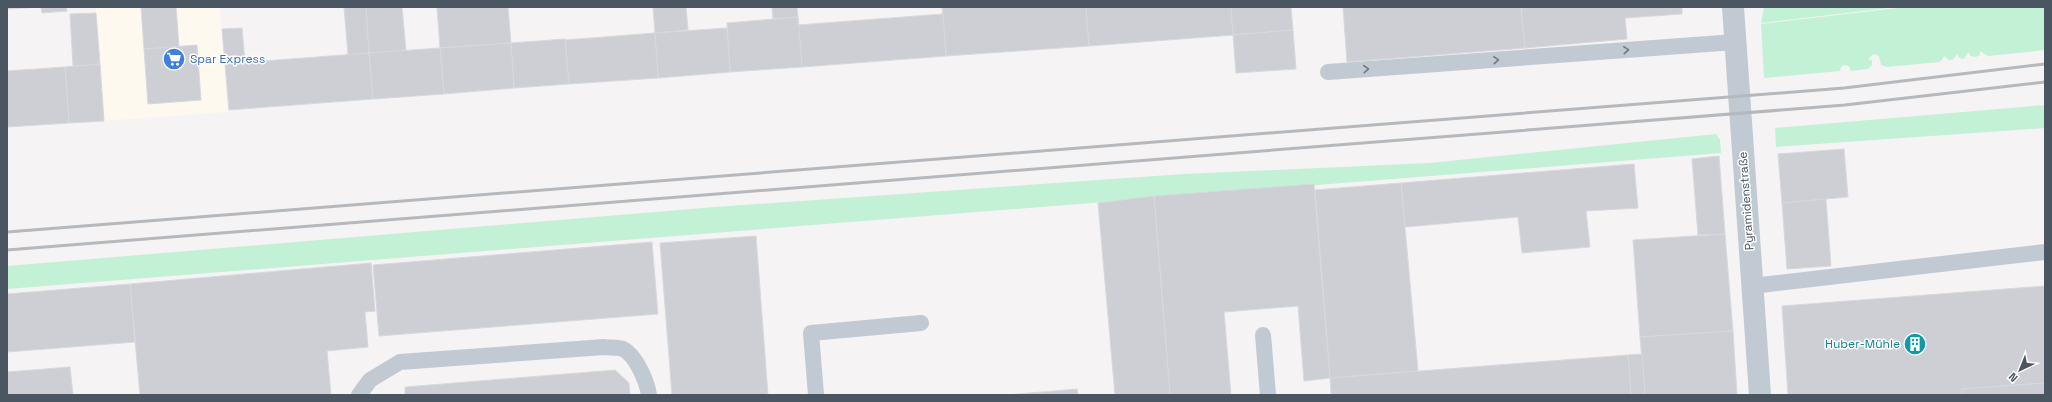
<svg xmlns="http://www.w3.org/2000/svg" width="2052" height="402" font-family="'Space Grotesk',sans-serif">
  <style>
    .commercial { fill: #fdf9ef }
    .green { fill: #c3f1d5 }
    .building { fill: #cdcfd5; stroke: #d7d9de }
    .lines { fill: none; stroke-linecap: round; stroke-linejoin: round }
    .service { stroke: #c1cad2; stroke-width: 16 }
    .minor { stroke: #c1cad2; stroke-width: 22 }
    .rail { stroke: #b5b8bd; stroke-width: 3 }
    .oneway { stroke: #6e7983 }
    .labels { text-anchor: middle; stroke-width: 3; stroke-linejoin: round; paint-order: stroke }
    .shop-label { font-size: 12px; fill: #366cbe; stroke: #fff; text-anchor: start }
    .street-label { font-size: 12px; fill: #4a5661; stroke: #fff }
    .culture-label { font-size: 12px; fill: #0d838f; stroke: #fff; text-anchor: end }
  </style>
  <rect width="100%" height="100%" fill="#f5f3f3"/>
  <!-- commercial -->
  <polygon class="commercial" points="96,7 220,7 228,112 104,121"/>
  <!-- green -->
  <g class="green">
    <polygon points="1764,7 1897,7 1761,23"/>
    <path d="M1906,7H2045V50L1988,56L1980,51V55L1976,57L1971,56L1968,52L1964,59L1959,58L1957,54C1954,57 1955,60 1949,60L1944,56L1942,60L1939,62L1887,67L1881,65L1879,56L1874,54L1869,58V60H1872V65L1868,69L1851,71L1849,66L1844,65L1841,67L1840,71L1764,78L1761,24Z"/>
    <polygon points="2045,105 2045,128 1776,147 1775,128"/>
    <polygon points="1716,134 1720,140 1721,153 7,289 7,266 715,207 1184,174 1429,163"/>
  </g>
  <!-- building -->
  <g class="building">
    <polygon points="7,7 66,7 67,11 42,13 41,7 7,9"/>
    <polygon points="141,7 176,7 179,47 144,49"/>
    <polygon points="344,7 366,7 369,53 348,55"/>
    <polygon points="366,7 402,7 406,51 369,53"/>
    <polygon points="437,7 508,7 511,43 440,48"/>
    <polygon points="653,7 686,7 688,30 655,33"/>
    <polygon points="772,7 797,7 798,17 773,19"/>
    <polygon points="942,7 1086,7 1089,46 946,56"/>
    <polygon points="1086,7 1231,7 1233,35 1089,46"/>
    <polygon points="1231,7 1291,7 1293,30 1233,35"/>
    <polygon points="1343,7 1521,7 1525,48 1347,62"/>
    <polygon points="1537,7 1682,7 1682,14 1625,18 1627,39 1525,48 1521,8"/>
    <polygon points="96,13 100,64 73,66 70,14"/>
    <polygon points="943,14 946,56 802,67 798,25"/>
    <polygon points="798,17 802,67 730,72 727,23"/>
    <polygon points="242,28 245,63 225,64 222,29"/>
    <polygon points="727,28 730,72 658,78 655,33"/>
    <polygon points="1293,30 1296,69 1236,73 1233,35"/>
    <polygon points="655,33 658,78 569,84 565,40"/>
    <polygon points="565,39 569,84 514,88 511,43"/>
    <polygon points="511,43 514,88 444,94 440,48"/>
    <polygon points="197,45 201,100 148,104 144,49"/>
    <polygon points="440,48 444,94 373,99 369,53"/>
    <polygon points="369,53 373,99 229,110 225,64"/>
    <polygon points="100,64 104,121 69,123 65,67"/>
    <polygon points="65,67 69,123 7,127 7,71"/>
    <polygon points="1844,149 1848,197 1782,203 1778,154"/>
    <polygon points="1719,156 1725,234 1698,235 1692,159"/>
    <polygon points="1634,164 1638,208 1586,211 1590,247 1522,253 1518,217 1405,227 1401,183"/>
    <polygon points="1401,183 1418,371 1330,378 1315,190"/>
    <polygon points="1314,184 1330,378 1304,381 1298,306 1224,312 1231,395 1170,395 1154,196"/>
    <polygon points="1154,196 1170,395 1115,395 1098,203"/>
    <polygon points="1826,199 1831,266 1787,269 1782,203"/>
    <polygon points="1725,234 1733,331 1640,337 1633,240"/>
    <polygon points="756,236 768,395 672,395 660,243"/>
    <polygon points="652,242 658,314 379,336 373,265"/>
    <polygon points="371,263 375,311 365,312 368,347 327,351 331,395 140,395 130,284"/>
    <polygon points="130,284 135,342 7,352 7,294"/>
    <polygon points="2045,286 2045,383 1962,389 1962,395 1788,395 1782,306"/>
    <polygon points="1733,331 1737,395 1645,395 1640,337"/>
    <polygon points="1642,354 1645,395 1631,395 1628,355"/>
    <polygon points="1628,355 1631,395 1331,395 1330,378"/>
    <polygon points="70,367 73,395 7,395 7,372"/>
    <polygon points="615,370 629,383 630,395 405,395 405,387"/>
    <polygon points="2045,383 2045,395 1962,395 1962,389"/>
    <polygon points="1077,389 1078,395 1006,395"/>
  </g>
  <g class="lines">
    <!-- service -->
    <g class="service">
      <polyline points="1328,72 1735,42"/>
      <polyline points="1752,286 2045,252"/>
      <polyline points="1263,335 1268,395"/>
      <path d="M359,395L370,380L400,362L604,347C609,348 618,347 623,349C636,355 647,382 649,395"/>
      <polyline points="816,395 811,333 921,323"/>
    </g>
    <!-- minor -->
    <polyline class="minor" points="1733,7 1760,395"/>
    <!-- rail -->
    <g class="rail">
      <polyline points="7,232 1844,88 2045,64"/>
      <polyline points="7,250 1845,105 2045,82"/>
    </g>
  </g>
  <!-- one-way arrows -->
  <defs><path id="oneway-chevron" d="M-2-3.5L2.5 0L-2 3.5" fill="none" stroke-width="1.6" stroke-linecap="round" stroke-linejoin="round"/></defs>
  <g class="oneway">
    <use href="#oneway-chevron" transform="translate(1626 50) rotate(-4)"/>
    <use href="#oneway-chevron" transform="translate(1496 60) rotate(-4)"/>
    <use href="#oneway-chevron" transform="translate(1366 69) rotate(-4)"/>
  </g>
  <!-- icons -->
  <defs>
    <g id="supermarket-disc" transform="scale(1.15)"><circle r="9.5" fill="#3f7fe0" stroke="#fff"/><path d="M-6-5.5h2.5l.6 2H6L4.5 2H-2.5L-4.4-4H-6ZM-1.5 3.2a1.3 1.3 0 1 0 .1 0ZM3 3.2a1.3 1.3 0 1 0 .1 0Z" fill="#fff"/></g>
    <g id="building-disc" transform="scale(1.15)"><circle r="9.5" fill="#0f9aa8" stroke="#fff"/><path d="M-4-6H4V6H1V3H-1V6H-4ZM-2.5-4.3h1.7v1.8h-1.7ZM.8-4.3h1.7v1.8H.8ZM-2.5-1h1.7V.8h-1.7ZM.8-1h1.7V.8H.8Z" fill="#fff"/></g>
  </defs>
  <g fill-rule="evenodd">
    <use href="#supermarket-disc" x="174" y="59"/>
    <use href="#building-disc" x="1915" y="344"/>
  </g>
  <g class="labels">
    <!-- shop labels -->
    <g class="shop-label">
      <text x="190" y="63">Spar Express</text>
    </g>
    <!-- street labels -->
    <g class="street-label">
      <text transform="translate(1746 201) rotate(-94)" y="4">Pyramidenstraße</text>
    </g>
    <!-- culture labels -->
    <g class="culture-label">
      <text x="1900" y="348">Huber-Mühle</text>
    </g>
  </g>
  <!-- border -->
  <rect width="2052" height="402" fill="none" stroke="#4a5661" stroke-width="16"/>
  <!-- north arrow -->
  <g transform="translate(2020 370) rotate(223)" stroke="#ffffff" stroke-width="3" paint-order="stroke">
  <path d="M0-3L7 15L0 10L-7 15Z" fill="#4a5661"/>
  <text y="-6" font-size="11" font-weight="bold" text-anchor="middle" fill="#4a5661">N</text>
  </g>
</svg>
